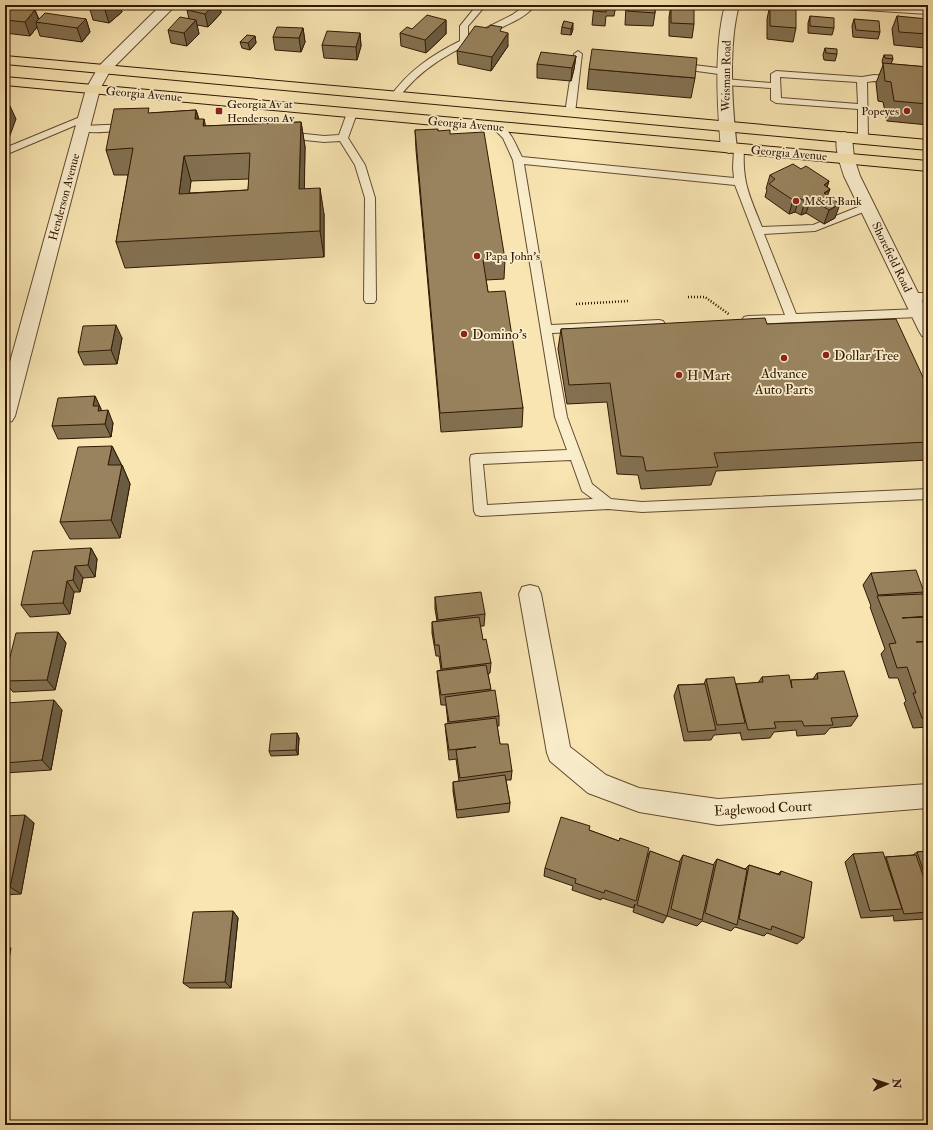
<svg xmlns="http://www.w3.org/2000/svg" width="933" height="1130" font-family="'IM FELL Double Pica',serif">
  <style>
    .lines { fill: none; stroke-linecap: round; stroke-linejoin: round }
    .service-casing { stroke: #634b2f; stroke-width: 2 }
    .minor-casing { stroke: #634b2f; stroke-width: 2 }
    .primary-casing { stroke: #311803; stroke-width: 2 }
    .path { stroke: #311803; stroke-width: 2.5; stroke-dasharray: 1 2; stroke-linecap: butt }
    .service { fill: #faeecd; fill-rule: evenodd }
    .minor { fill: #faeecd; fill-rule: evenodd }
    .primary { fill: #f8e5b2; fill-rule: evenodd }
    .wall { fill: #837151; stroke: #311803; fill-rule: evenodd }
    .shaded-wall { fill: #6a5c42; stroke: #311803 }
    .building { fill: #98835e; stroke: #311803; fill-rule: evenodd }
    .poi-dot { fill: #8f2418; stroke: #faeecd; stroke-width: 1.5 }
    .labels { text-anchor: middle; stroke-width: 3.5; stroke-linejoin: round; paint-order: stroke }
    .far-street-label { font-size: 12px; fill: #311803; stroke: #faeecd }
    .far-poi-label { font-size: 12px; fill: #311803; stroke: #faeecd; text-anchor: start }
    .poi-label { font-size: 14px; fill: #311803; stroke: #faeecd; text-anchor: start }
    .street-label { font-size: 14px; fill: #311803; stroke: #faeecd }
  </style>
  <rect width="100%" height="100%" fill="#f8e5b2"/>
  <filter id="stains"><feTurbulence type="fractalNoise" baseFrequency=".005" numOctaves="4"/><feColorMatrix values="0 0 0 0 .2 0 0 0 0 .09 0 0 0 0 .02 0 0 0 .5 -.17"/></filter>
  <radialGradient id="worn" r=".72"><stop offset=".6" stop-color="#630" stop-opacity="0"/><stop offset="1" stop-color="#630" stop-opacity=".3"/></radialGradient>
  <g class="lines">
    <!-- service casing -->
    <g class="service-casing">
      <g id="service">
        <path d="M477,5H486L468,26V37L512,15L526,5H535C526,18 508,24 494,31C458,49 422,65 398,99H392L390,97C408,71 432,55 460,41V26Z"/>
        <polygon points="578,51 582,54 575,113 570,116 565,113 574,54"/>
        <polygon points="678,63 726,69 731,72 726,75 675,68 673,66"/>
        <path d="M776,71L862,77L874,75L928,79V85L874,81L867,82L868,138L863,141L858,138V109L776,103L771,100V88L725,85L720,82L725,79L771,83V74ZM780,77L857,82L858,104L781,98Z"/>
        <polygon points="352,110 357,113 348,138 365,165 375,198 376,300 374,303 366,303 364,300 365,198 355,165 340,141 324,142 286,138 281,135 286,132 324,136 339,135 347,113"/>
        <polygon points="85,115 90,118 88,120 5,155 5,148"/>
        <path d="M129,124L134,127L132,129C123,131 84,135 77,129L82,126Z"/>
        <path d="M497,124C510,127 516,146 522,157L734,178L733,168L734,149L735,147H743L744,149C742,183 750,197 762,227L813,225L863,205L867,204L872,207L871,209L815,231L764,234L796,314L919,309L923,310L925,313L923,316L919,317L748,324L744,323L742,320L744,317L748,316L785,315L735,185L524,164L551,325L659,320L663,321L665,324L663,327L659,328L552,333L567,417L592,484L611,499L642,502L928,489V499L642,512L608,509L481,516L476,515L474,511L470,459L471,455L476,454L567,450L555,417L513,160L503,138L492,127ZM571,460L582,491L593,499L487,505L483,464Z"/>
        <polygon points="912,293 928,293 928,301 908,300 906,297 908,294"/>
      </g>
    </g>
    <!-- minor casing -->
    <g class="minor-casing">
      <g id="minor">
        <polygon points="161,5 176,5 110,71 100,89 15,416 12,421 5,423 5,380 86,89 99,66"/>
        <path d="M725,5H739C728,46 732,105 737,148L734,151L729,153L724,151L721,148C717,105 714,46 725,5Z"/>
        <polygon points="842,5 928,6 928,14 849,9 844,8"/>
        <path d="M844,132L849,134L852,137L854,158L860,176L928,313V337L922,336L919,331L844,176C841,166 832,143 839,134Z"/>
        <polygon points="530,585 538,587 541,594 570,747 606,775 639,788 718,799 928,784 928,808 718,825 639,812 588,793 550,761 547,753 519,594 522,587"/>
      </g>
    </g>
    <!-- primary casing -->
    <g class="primary-casing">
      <g id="primary">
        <polygon points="5,56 928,140 928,150 5,64"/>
        <polygon points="5,77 928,161 928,171 5,85"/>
      </g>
    </g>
    <!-- path -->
    <g class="path">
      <polyline points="688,297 705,297 730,315"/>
      <polyline points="576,304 629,301"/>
    </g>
    <!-- service -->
    <use href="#service" class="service"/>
    <!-- minor -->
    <use href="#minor" class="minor"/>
    <!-- primary -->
    <use href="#primary" class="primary"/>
  </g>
  <!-- wall -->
  <g class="wall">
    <polygon points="90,5 120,5 122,12 109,23 93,20 89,6"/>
    <polygon points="193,5 220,5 221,13 208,27 197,25 199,34 187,46 171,43 168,30 189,19 187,10"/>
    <polygon points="594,5 616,5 614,16 606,16 605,26 592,25"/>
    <polygon points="626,5 655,5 655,13 653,26 625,25"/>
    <polygon points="671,5 694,24 692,38 669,36 669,17"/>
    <polygon points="770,5 796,28 793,42 767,39 767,19"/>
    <polygon points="35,10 39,19 86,19 90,32 82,42 40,36 37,27 30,36 5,33 5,14"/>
    <polygon points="810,16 834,28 832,35 808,33 808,23"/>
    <polygon points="897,16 928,21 928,41 925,48 894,45 892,29"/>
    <polygon points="854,19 880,32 878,39 853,37 852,26"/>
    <polygon points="446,20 446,34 426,53 401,46 400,33 412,29"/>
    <polygon points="564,21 573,29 571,35 561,34 562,27"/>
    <polygon points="303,28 305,42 301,52 275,50 273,37"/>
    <polygon points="502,32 508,46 491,71 458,64 457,51"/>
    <polygon points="360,33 361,46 357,60 324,58 322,45"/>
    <polygon points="255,36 256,43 250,50 242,48 240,42"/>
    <polygon points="825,48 837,54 835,61 824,60 823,55"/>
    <polygon points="884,55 893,59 891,64 928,67 928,125 887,121 883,102 878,101 876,83 883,65 882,61"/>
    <polygon points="576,56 574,69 571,81 537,78 537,64"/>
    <polygon points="589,69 695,78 691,98 587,89"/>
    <path d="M196,110L199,119L206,126L301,122L305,147L304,189L324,214V257L125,268L116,242L128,175H114L106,150L151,113ZM249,179L248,190L189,193L191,181Z"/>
    <polygon points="415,130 438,131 450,134 505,259 504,279 486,280 488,292 523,408 522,427 441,432 416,150"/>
    <polygon points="770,175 829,181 827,187 830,189 827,195 835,218 824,224 806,213 801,215 795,212 789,214 765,197 767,190 766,189"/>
    <polygon points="767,324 928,388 928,460 716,471 711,485 641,489 638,475 617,474 607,402 567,404 558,349 561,329"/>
    <polygon points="122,338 117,364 84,365 78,352"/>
    <polygon points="95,396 101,409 101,411 113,423 111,437 58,439 52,426"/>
    <polygon points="112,446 121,464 121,465 122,465 130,484 120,538 70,539 60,522"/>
    <polygon points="91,548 97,559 95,577 83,578 80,592 74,592 70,614 30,617 21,605"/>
    <polygon points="871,573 924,592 923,594 928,605 928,727 913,728 904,703 906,701 898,678 889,678 881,654 885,649 870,607 871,606 863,585"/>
    <polygon points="435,597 485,614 484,626 480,626 483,640 491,663 490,673 488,674 491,691 499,716 499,726 497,726 500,744 512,771 511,780 506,780 510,803 509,812 457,818 453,791 453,782 459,781 456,759 449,760 446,734 445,724 448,724 446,705 441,705 438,681 437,671 441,670 439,656 436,656 432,633 432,622 437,621 435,609"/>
    <polygon points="58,632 66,643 55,690 13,692 5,682 5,677"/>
    <polygon points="817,673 858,716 851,726 830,728 825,734 797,736 796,730 774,732 770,738 742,740 740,732 740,733 714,735 711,740 684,741 674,696 678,685 704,684 706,679 736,685 736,684 758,683 762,677 791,681 791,680 813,679"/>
    <polygon points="5,703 62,710 51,770 5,773"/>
    <polygon points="297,733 299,738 298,755 271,756 269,751"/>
    <polygon points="5,816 34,823 21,894 5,895"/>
    <polygon points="589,830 619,841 620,838 647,857 650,851 679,862 683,855 713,865 717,859 745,869 749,865 778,874 781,871 804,938 797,944 767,933 764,936 735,927 731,931 702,921 697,926 667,916 663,923 633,912 635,904 633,908 602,898 601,900 572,890 573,886 544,876 545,868"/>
    <polygon points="928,851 928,917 925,919 894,921 893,915 892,916 861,918 845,862 853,854 885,857 886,857 913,855 917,852"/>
    <polygon points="233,911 238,918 231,988 190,988 183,983"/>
  </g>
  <!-- shaded-wall -->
  <g class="shaded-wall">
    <polygon points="110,5 120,5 122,12 109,23 105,10"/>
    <polygon points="214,5 220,5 221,13 208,27 205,14"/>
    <polygon points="35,10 40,23 36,22 37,27 30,36 25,22"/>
    <polygon points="86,19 90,32 82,42 77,28"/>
    <polygon points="196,20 199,34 187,46 184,33"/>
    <polygon points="446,20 446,34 426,53 425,40"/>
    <polygon points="573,23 573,29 571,35 571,29"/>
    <polygon points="303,28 305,42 301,52 299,38"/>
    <polygon points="360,33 361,46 357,60 356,47"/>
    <polygon points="508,33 508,46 491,71 492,57"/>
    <polygon points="255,36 256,43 250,50 248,43"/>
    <polygon points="576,56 574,69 571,81 572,68"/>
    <polygon points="10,106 16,119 6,146 5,143 5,120"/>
    <polygon points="196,110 203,136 195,119"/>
    <polygon points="204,119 210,145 203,126"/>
    <polygon points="301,122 305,147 304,215 299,189"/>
    <polygon points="184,156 191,181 186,220 179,194"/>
    <polygon points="829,181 825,193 830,189 825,202 824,185"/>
    <polygon points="320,188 324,214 324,257 320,231"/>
    <polygon points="799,198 795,212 789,214 793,200"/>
    <polygon points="811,199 806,213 801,215 805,201"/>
    <polygon points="840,204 835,218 824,224 829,210"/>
    <polygon points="116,325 122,338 117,364 111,350"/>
    <polygon points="95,396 101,409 101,411 105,419 93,406"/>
    <polygon points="108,410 113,423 111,437 105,424"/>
    <polygon points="112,446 121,464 117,484 108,465"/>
    <polygon points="122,465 130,484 120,538 111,520"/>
    <polygon points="91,548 97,559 95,577 88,565"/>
    <polygon points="75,566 83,578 80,592 73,580"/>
    <polygon points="67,581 74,592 70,614 63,603"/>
    <polygon points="58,632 66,643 55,690 47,680"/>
    <polygon points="54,700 62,710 51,770 42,760"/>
    <polygon points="297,733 299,738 298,755 296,750"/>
    <polygon points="25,815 34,823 21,894 10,887"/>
    <polygon points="233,911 238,918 231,988 225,982"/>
    <polygon points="5,945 11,948 5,982"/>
  </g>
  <!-- building -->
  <g class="building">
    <polygon points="90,5 110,5 105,10 89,6"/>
    <polygon points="193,5 214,5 205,14 187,10"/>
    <polygon points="594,5 607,5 606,12 593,11"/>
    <polygon points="627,5 655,5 655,13 627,11"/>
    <polygon points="671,5 694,6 694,24 671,23"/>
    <polygon points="770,5 796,8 796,28 770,26"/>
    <polygon points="10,8 35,10 25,22 5,20 5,14"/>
    <polygon points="45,13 86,19 77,28 36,22"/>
    <polygon points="427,15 446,20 425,40 400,33 407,27 412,29"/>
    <polygon points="810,16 834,18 834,28 810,26"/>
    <polygon points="897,16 928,19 928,34 899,32"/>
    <polygon points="180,17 196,20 184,33 168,30"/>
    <polygon points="854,19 879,21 880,32 856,30"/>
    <polygon points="564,21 573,23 571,29 562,27"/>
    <polygon points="490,25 502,27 500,31 508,33 492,57 457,51 475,26 488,28"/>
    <polygon points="277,27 303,28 299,38 273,37"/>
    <polygon points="327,31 360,33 356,47 322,45"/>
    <polygon points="247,35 255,36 248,43 240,42"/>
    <polygon points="825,48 837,49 837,54 826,53"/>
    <polygon points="592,49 697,58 695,78 589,69"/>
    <polygon points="541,52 576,56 572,68 537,64"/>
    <polygon points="884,55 892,55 893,59 885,58"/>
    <polygon points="883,63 928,67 928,104 894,101 891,82 885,81"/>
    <polygon points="5,106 10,106 5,120"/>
    <path d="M149,108L148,113L196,110L195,119H204L203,126L301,122L299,189L320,188V231L116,242L133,148L106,150L114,109ZM250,153L248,190L179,194L184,156Z"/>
    <polygon points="438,129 438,131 450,130 450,134 484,132 505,259 483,260 488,292 505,291 523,408 440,413 415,130"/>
    <polygon points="793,164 801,169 806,166 829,181 824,185 830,189 824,193 840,204 829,210 811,199 805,201 799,198 793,200 769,184 775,179 770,175"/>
    <polygon points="765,318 767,324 896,319 928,388 928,442 714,453 718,467 646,471 643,457 621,456 610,383 569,385 561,329"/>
    <polygon points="116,325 111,350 78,352 83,326"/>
    <polygon points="95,396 93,406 99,406 98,411 108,410 105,424 52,426 58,398"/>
    <polygon points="112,446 108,465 122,465 111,520 60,522 78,447"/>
    <polygon points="91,548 88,565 75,566 73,580 67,581 63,603 21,605 33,551"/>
    <polygon points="916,570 924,592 878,595 871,573"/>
    <polygon points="481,592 485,614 438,620 435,597"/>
    <polygon points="923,594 928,605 928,616 902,618 928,617 928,641 916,642 928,642 928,718 922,718 913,693 916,693 907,667 897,668 889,644 896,643 877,596"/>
    <polygon points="479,617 483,640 486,639 491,663 442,669 439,645 435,645 432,622"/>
    <polygon points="58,632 47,680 5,681 5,677 16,633"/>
    <polygon points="486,665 491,689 441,695 437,671"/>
    <polygon points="844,671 858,716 831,718 833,725 804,726 802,721 774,722 776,728 748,730 736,684 763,682 762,677 789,675 792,688 791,680 818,679 817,673"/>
    <polygon points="734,677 745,723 717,725 706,679"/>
    <polygon points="705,684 716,730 688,732 678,685"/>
    <polygon points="495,690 499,716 449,722 445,697"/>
    <polygon points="54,700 42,760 5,763 5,703"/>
    <polygon points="496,718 500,744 508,744 512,771 460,778 456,750 476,747 449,750 445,724"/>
    <polygon points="297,733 296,750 269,751 271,734"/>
    <polygon points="505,775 510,803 457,810 453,782"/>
    <polygon points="25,815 10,887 5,887 5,816"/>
    <polygon points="561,817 590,826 589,830 619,841 620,838 649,848 636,901 605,890 604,893 575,883 576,879 545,868"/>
    <polygon points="650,851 680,862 667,916 637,905"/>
    <polygon points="928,851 928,884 917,852"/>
    <polygon points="883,852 902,909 870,911 853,854"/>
    <polygon points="683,855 714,865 702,920 671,909"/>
    <polygon points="916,855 928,890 928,912 904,914 886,857"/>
    <polygon points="717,859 747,870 737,925 705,913"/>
    <polygon points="749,865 780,875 781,871 812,882 804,938 772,926 771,930 739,919"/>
    <polygon points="233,911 225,982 183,983 193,912"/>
  </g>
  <!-- markers -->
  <g class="poi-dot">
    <rect x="215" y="107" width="8" height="8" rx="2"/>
    <circle cx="907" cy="111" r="4"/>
    <circle cx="796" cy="201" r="4"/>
    <circle cx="477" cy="256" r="4"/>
    <circle cx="464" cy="334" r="4"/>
    <circle cx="826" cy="355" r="4"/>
    <circle cx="784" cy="358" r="4"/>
    <circle cx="679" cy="375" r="4"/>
  </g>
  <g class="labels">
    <!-- far-street labels -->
    <g class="far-street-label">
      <text transform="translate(726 76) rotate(-89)" y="4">Weisman Road</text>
      <text transform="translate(144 94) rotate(5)" y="4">Georgia Avenue</text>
      <text transform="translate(466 124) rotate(5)" y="4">Georgia Avenue</text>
      <text transform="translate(789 153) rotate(5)" y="4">Georgia Avenue</text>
      <text transform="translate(64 197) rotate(-75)" y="4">Henderson Avenue</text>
      <text transform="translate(892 257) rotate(64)" y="4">Shorefield Road</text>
    </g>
    <!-- far-poi labels -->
    <g class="far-poi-label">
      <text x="227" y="108">Georgia Av at<tspan x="227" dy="14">Henderson Av</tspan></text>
      <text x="899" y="115" text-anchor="end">Popeyes</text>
      <text x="804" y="205">M&amp;T Bank</text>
      <text x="485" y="260">Papa John's</text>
    </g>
    <!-- poi labels -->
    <g class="poi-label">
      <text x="472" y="339">Domino's</text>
      <text x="834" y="360">Dollar Tree</text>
      <text x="784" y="378" text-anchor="middle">Advance<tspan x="784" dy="16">Auto Parts</tspan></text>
      <text x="687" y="380">H Mart</text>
    </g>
    <!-- street labels -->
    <g class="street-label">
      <text transform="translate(763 808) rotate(-3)" y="5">Eaglewood Court</text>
    </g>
  </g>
  <!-- margin -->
  <rect width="933" height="1130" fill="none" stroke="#f8e5b2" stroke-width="20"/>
  <rect x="6" y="6" width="921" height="1118" fill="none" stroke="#311803" stroke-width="2"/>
  <rect x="10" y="10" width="913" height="1110" fill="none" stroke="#311803"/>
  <!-- north arrow -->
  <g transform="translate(887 1084) rotate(87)" stroke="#faeecd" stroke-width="3" paint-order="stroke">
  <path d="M0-3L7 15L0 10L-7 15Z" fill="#311803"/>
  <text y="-6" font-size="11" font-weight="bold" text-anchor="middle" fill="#311803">N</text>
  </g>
  <rect width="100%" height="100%" filter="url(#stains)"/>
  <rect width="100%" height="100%" fill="url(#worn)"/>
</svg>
